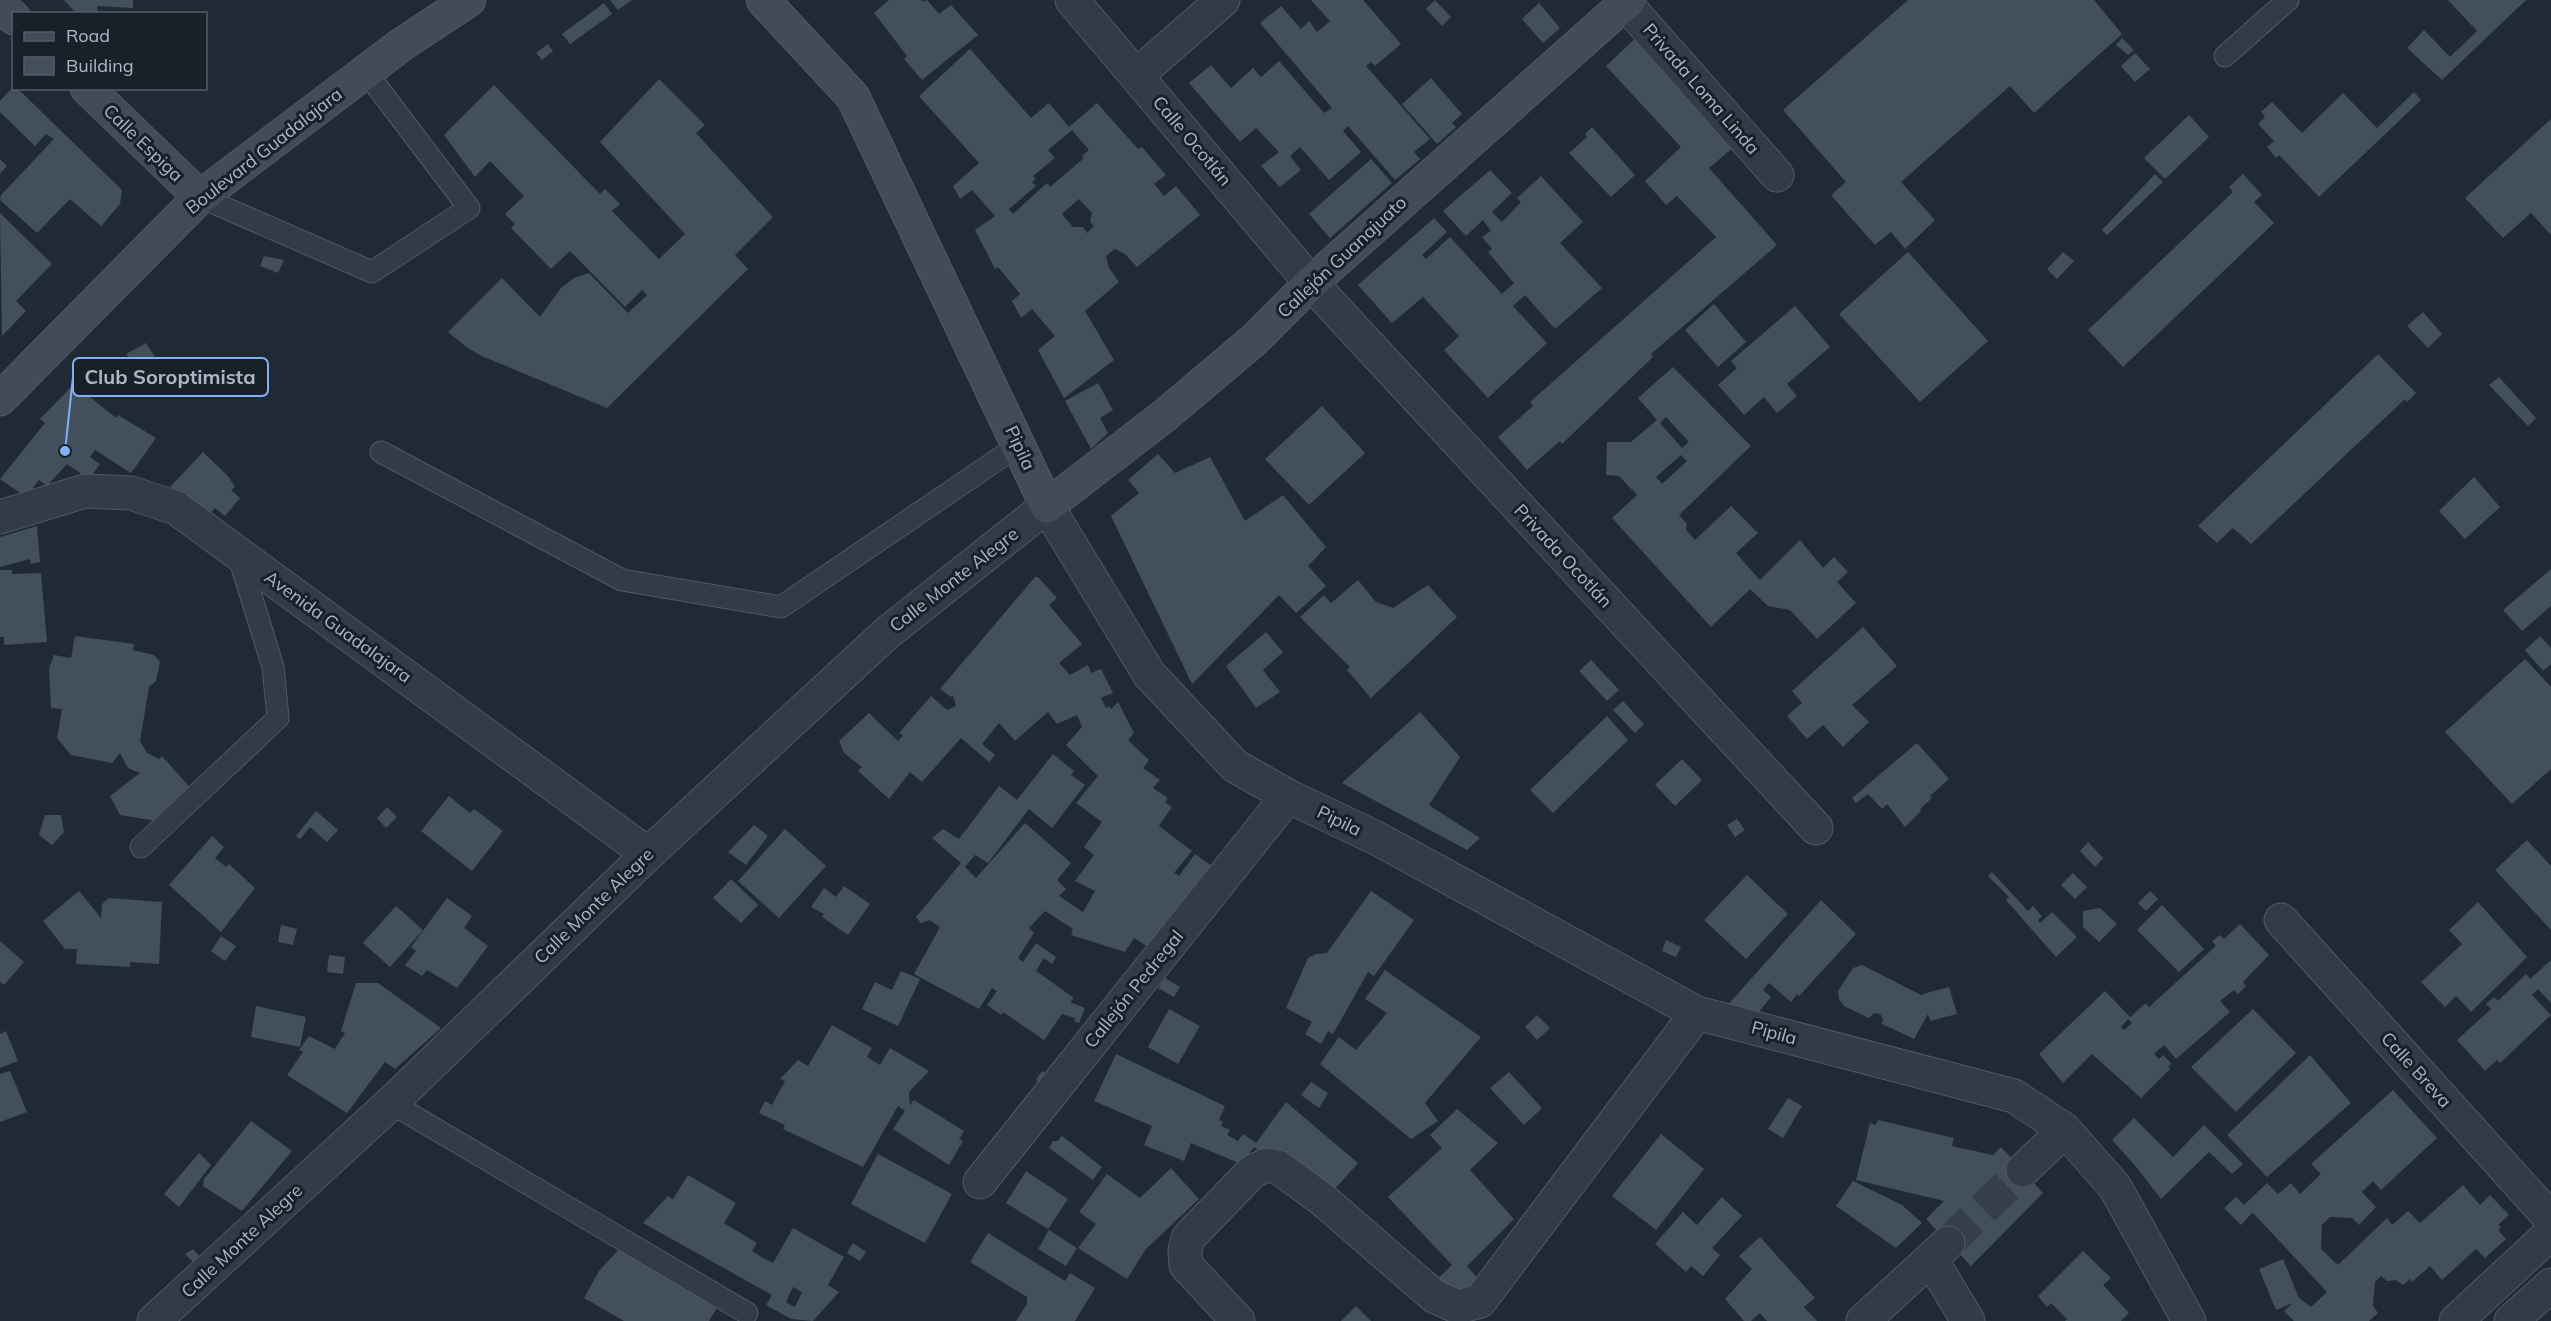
<svg xmlns="http://www.w3.org/2000/svg" width="2551" height="1321" font-family="Mulish,sans-serif">
  <style>
    .building { fill: #434f5d; fill-rule: evenodd }
    .lines { fill: none; stroke-linecap: round; stroke-linejoin: round }
    .minor-tunnel { stroke: #353f4a; stroke-width: 33; stroke-dasharray: 33 16; stroke-linecap: butt }
    .service-casing { stroke: #505964; stroke-width: 23 }
    .minor-casing { stroke: #505964; stroke-width: 35 }
    .secondary-casing { stroke: #505964; stroke-width: 35 }
    .service { stroke: #333b46; stroke-width: 21 }
    .minor { stroke: #333b46; stroke-width: 33 }
    .secondary { stroke: #414b59; stroke-width: 33 }
    .labels { text-anchor: middle; stroke-width: 6; stroke-linejoin: round; paint-order: stroke }
    .street-label { font-size: 18px; fill: #adb6c3; stroke: #19202a }
    .leader { fill: none; stroke: #80b1f5; stroke-width: 2 }
    .callout-dot { fill: #80b1f5; stroke: #19202a; stroke-width: 2 }
    .callout { fill: #19202a; stroke: #80b1f5; stroke-width: 2 }
    .callout-label { font-size: 20px; text-anchor: middle; font-weight: bold; fill: #adb6c3 }
  </style>
  <rect width="100%" height="100%" fill="#202a35"/>
  <!-- building -->
  <g class="building">
    <polygon points="64,0 133,0 133,8 97,6 98,14 77,14"/>
    <polygon points="610,0 632,0 618,10"/>
    <polygon points="889,0 922,0 923,2 927,0 939,14 951,5 978,35 922,80 904,59 907,56 874,13"/>
    <polygon points="1311,0 1363,0 1401,44 1375,66 1371,62 1366,66 1430,139 1414,152 1420,159 1395,180 1348,126 1343,131 1361,152 1329,180 1300,147 1290,156 1301,170 1280,187 1261,166 1279,152 1256,128 1240,142 1189,83 1211,65 1231,88 1253,68 1261,77 1279,61 1324,113 1332,108 1260,23 1281,6 1301,29 1309,21 1317,32 1330,21"/>
    <polygon points="1435,0 1451,17 1442,26 1426,9"/>
    <polygon points="1908,0 2094,0 2122,34 2034,113 2010,86 1901,182 1935,220 1905,249 1891,232 1875,245 1851,218 1831,195 1846,182 1783,110"/>
    <polygon points="2448,0 2526,0 2442,80 2407,48 2424,30 2450,57 2477,31"/>
    <polygon points="604,3 612,14 570,44 562,34"/>
    <polygon points="1539,3 1560,28 1543,43 1522,19"/>
    <polygon points="1643,31 1743,139 1709,168 1777,245 1651,354 1653,357 1562,444 1560,441 1527,470 1498,437 1533,406 1530,402 1716,237 1677,196 1666,205 1645,181 1681,147 1606,66"/>
    <polygon points="2122,38 2134,50 2128,55 2116,45"/>
    <polygon points="548,44 553,51 542,60 536,53"/>
    <path d="M970,49L1031,118L1049,103L1069,127L1097,103L1138,149L1142,147L1166,175L1154,184L1164,196L1176,186L1200,215L1137,267L1125,254L1115,249L1106,256L1109,268L1119,282L1085,311L1114,360L1064,398L1038,350L1055,336L1032,309L1021,318L1012,301L1020,294L998,267L995,269L975,230L995,216L972,190L960,199L953,186L979,163L919,96ZM1072,130L1089,150L1082,156L1084,158L1050,187L1047,183L1013,214L1009,209L1036,186L1032,182L1036,179L1033,176L1055,158L1048,150ZM1079,199L1092,213L1090,222L1094,226L1087,233L1083,227H1073L1062,214Z"/>
    <polygon points="2135,53 2150,69 2135,82 2121,66"/>
    <polygon points="1431,78 1462,114 1452,123 1456,127 1437,144 1402,104"/>
    <polygon points="659,79 705,125 696,133 773,217 735,255 748,269 607,408 484,357 469,349 448,332 502,278 540,317 561,288 574,278 589,273 628,313 647,295 642,290 625,307 570,251 551,269 511,228 515,224 505,214 524,196 490,161 475,177 444,135 494,85 600,194 605,189 620,204 612,211 659,259 685,234 600,142"/>
    <polygon points="12,88 17,88 122,190 120,204 101,226 70,199 37,233 0,200 1,195 54,139 46,134 35,146 0,112 0,101"/>
    <polygon points="2414,92 2421,100 2319,197 2279,155 2276,158 2267,147 2274,141 2258,124 2265,117 2261,112 2272,102 2302,133 2343,93 2377,128"/>
    <polygon points="2189,115 2209,137 2165,179 2144,158"/>
    <polygon points="2551,119 2551,235 2531,213 2503,238 2465,198"/>
    <polygon points="1592,127 1635,175 1611,197 1569,153 1587,137 1585,134"/>
    <polygon points="0,159 7,166 0,174"/>
    <polygon points="1371,159 1392,183 1330,238 1309,214"/>
    <polygon points="1490,170 1512,193 1492,212 1502,222 1521,202 1517,198 1541,176 1583,222 1560,243 1602,288 1555,329 1525,295 1513,306 1547,343 1488,398 1444,350 1459,336 1423,297 1392,323 1358,285 1434,218 1447,232 1422,255 1426,259 1450,237 1502,294 1514,283 1488,252 1492,249 1482,237 1491,231 1483,220 1466,236 1443,211"/>
    <polygon points="2155,174 2163,182 2107,235 2102,230"/>
    <polygon points="2243,174 2262,195 2254,202 2274,223 2123,367 2088,330 2233,192 2229,187"/>
    <polygon points="0,213 52,264 16,301 26,311 2,336"/>
    <polygon points="1908,252 1988,341 1920,402 1839,314"/>
    <polygon points="2063,252 2074,261 2057,279 2047,269"/>
    <polygon points="264,256 284,260 278,273 260,266"/>
    <polygon points="1714,304 1746,342 1718,367 1685,330"/>
    <polygon points="1795,306 1830,347 1787,384 1797,396 1777,413 1764,397 1744,415 1718,385 1737,368 1731,361"/>
    <polygon points="2423,312 2442,334 2428,348 2407,326"/>
    <polygon points="146,343 161,366 131,381 122,364 131,360 126,354"/>
    <polygon points="2378,354 2416,393 2407,402 2405,399 2251,544 2233,528 2217,543 2198,526"/>
    <path d="M1673,367L1751,446L1679,515L1687,524L1686,530L1695,540L1731,506L1758,533L1736,553L1760,580L1800,540L1823,568L1834,557L1848,572L1837,582L1856,603L1817,639L1790,610L1768,606L1750,589L1711,627L1612,518L1637,495L1619,476L1606,475L1607,442H1631L1657,420L1638,398ZM1666,417L1689,442L1682,448L1660,423ZM1681,455L1687,461L1662,484L1656,477Z"/>
    <polygon points="2499,377 2536,418 2528,426 2489,385"/>
    <polygon points="1098,383 1113,410 1100,418 1108,433 1091,449 1065,401"/>
    <polygon points="74,384 116,418 118,415 156,438 131,473 95,450 90,457 100,464 89,479 67,464 47,486 39,480 26,497 0,479 45,423 40,419"/>
    <polygon points="1322,406 1365,453 1309,505 1265,459"/>
    <polygon points="203,452 228,476 235,487 231,490 240,498 225,516 215,508 205,519 202,517 170,487"/>
    <polygon points="1158,454 1175,473 1210,457 1245,521 1283,495 1326,547 1308,566 1326,586 1296,613 1279,595 1192,684 1111,516 1139,493 1128,480"/>
    <polygon points="2474,477 2500,507 2465,539 2439,511"/>
    <polygon points="37,526 40,562 31,564 30,559 0,567 0,537"/>
    <polygon points="2551,569 2551,606 2522,631 2503,610"/>
    <polygon points="0,570 12,570 12,574 41,573 47,642 4,645 4,637 0,637"/>
    <polygon points="1035,577 1038,577 1057,598 1049,605 1082,644 1059,663 1070,675 1088,665 1091,673 1101,669 1113,693 1101,698 1106,708 1109,706 1111,709 1118,702 1134,733 1128,740 1149,760 1143,768 1160,780 1153,788 1168,798 1165,802 1172,807 1159,826 1192,851 1174,873 1179,876 1195,854 1223,874 1159,954 1134,938 1125,952 1071,935 1073,929 1045,911 1029,928 1034,933 1018,958 1023,962 1036,943 1056,957 1052,964 1044,958 1036,971 1074,998 1070,1002 1085,1008 1079,1023 1074,1021 1075,1018 1062,1014 1044,1040 1003,1012 1001,1015 987,1005 997,991 992,988 979,1009 914,974 940,927 930,920 921,923 916,917 961,863 932,838 943,829 959,839 999,786 1017,800 1053,754 1074,771 1071,775 1085,785 1052,828 1029,809 988,863 975,855 965,867 976,878 1025,823 1071,863 1057,880 1066,889 1059,896 1083,912 1095,891 1075,881 1094,855 1084,847 1102,822 1076,803 1098,776 1066,745 1082,727 1077,715 1057,724 1048,712 1015,741 999,723 982,744 995,755 989,762 961,738 922,782 910,772 889,799 858,771 862,767 844,753 839,741 869,713 898,741 903,735 899,733 931,696 947,710 956,706 953,695 951,697 940,689"/>
    <polygon points="1358,580 1376,602 1393,608 1428,585 1457,617 1371,698 1347,670 1350,667 1300,617 1324,595 1331,603"/>
    <polygon points="1863,627 1897,666 1852,705 1869,722 1843,747 1823,725 1807,739 1787,716 1802,703 1792,691"/>
    <polygon points="1266,632 1283,652 1263,670 1280,692 1256,708 1226,666"/>
    <polygon points="75,636 134,644 133,650 154,655 160,662 156,681 149,687 140,741 147,753 159,759 162,756 194,792 156,821 120,815 110,796 140,773 128,768 120,753 112,763 71,755 57,738 62,709 51,708 49,669 54,655 71,658"/>
    <polygon points="2540,636 2551,648 2551,664 2543,671 2525,650"/>
    <polygon points="2525,659 2551,687 2551,769 2512,804 2445,732"/>
    <polygon points="1591,660 1619,690 1607,701 1579,671"/>
    <polygon points="1623,701 1644,724 1635,733 1613,710"/>
    <polygon points="1420,712 1460,757 1429,805 1480,838 1467,850 1342,783"/>
    <polygon points="1607,716 1628,740 1553,813 1530,790"/>
    <polygon points="1917,743 1949,779 1930,796 1932,798 1920,809 1921,811 1905,827 1887,804 1882,809 1868,794 1856,803 1852,798"/>
    <polygon points="1682,759 1702,780 1675,806 1655,785"/>
    <polygon points="449,796 470,813 474,809 503,831 472,871 421,831"/>
    <polygon points="387,807 397,817 386,828 377,818"/>
    <polygon points="316,811 338,830 327,842 310,827 300,839 296,836"/>
    <polygon points="45,815 61,815 64,832 52,845 39,835"/>
    <polygon points="1737,819 1745,830 1735,837 1727,825"/>
    <polygon points="754,825 768,836 746,865 728,852"/>
    <polygon points="785,829 826,866 779,918 738,881"/>
    <polygon points="212,836 224,847 215,858 226,867 229,864 255,888 221,932 169,885"/>
    <polygon points="2527,840 2551,866 2551,930 2495,870"/>
    <polygon points="2088,842 2103,858 2095,867 2080,851"/>
    <polygon points="1992,872 2028,911 2033,906 2042,916 2038,920 2040,923 2052,912 2077,937 2056,957 2006,900 2009,897 1988,876"/>
    <polygon points="2073,873 2087,887 2075,899 2061,885"/>
    <polygon points="1747,875 1788,914 1746,959 1704,920"/>
    <polygon points="731,879 758,905 741,923 713,898"/>
    <polygon points="844,886 870,904 848,935 822,917 824,914 811,907 824,888 836,897"/>
    <polygon points="79,891 101,918 102,904 109,898 162,902 159,964 130,962 130,967 76,964 77,949 65,949 43,921"/>
    <polygon points="1371,891 1414,920 1374,976 1368,972 1333,1034 1328,1031 1321,1044 1305,1034 1312,1022 1286,1008 1308,958 1316,954 1327,953"/>
    <polygon points="2150,891 2158,899 2146,911 2138,903"/>
    <polygon points="447,898 472,916 464,928 488,946 457,988 427,970 422,976 405,965 416,951 411,947"/>
    <polygon points="1821,900 1856,934 1799,996 1797,994 1791,1002 1769,983 1763,990 1771,997 1757,1014 1726,1007"/>
    <polygon points="2478,902 2527,957 2471,1012 2456,996 2445,1007 2421,982 2462,944 2449,930"/>
    <polygon points="2162,905 2204,949 2179,972 2137,930"/>
    <polygon points="396,906 423,930 390,967 363,943"/>
    <polygon points="2100,908 2117,924 2099,942 2083,927 2083,911"/>
    <path d="M2240,924L2269,955L2243,982L2246,986L2238,994L2234,990L2220,1001L2230,1012L2176,1059L2164,1045L2154,1054L2159,1059L2163,1055L2172,1064L2168,1066L2170,1069L2141,1098L2092,1054L2063,1083L2039,1054L2105,991L2130,1017L2146,1003L2149,1007L2216,946L2212,941L2220,935L2224,939ZM2128,1019L2132,1023L2124,1030L2121,1027Z"/>
    <polygon points="281,925 297,929 293,945 278,942"/>
    <polygon points="221,936 236,946 225,961 211,951"/>
    <polygon points="1666,940 1681,947 1676,957 1662,951"/>
    <polygon points="0,941 24,962 4,985 0,982"/>
    <polygon points="329,955 345,957 343,974 327,972"/>
    <polygon points="2551,960 2551,1003 2538,989 2532,995 2551,1015 2500,1063 2497,1060 2485,1071 2457,1040 2491,1009 2486,1004 2494,997 2498,1001 2526,974 2530,979"/>
    <polygon points="1862,965 1923,996 1923,994 1949,987 1957,1014 1930,1021 1928,1014 1914,1039 1882,1024 1883,1019 1880,1014 1874,1013 1869,1018 1844,1006 1839,999 1838,991 1853,968"/>
    <polygon points="1385,970 1481,1037 1425,1103 1438,1121 1411,1139 1320,1064 1339,1037 1356,1050 1387,1013 1365,999"/>
    <polygon points="901,971 920,979 898,1026 862,1009 875,982 892,990"/>
    <polygon points="1165,978 1180,987 1174,997 1158,988"/>
    <polygon points="356,983 378,983 441,1028 395,1069 385,1062 347,1113 287,1075 303,1052 299,1050 309,1036 335,1049 345,1033 341,1031"/>
    <polygon points="256,1006 306,1017 300,1047 251,1037"/>
    <polygon points="1169,1009 1200,1026 1178,1064 1148,1047"/>
    <polygon points="2253,1009 2296,1053 2236,1112 2191,1067"/>
    <polygon points="1537,1015 1550,1028 1537,1040 1525,1027"/>
    <polygon points="832,1025 872,1048 867,1057 880,1065 890,1048 929,1071 909,1092 910,1105 914,1100 964,1131 959,1139 963,1141 949,1165 893,1129 905,1111 898,1106 863,1167 783,1129 785,1125 759,1113 765,1101 772,1105 785,1081 780,1079 798,1060 808,1066"/>
    <polygon points="6,1031 18,1061 0,1068 0,1034"/>
    <polygon points="1116,1054 1225,1106 1219,1120 1223,1122 1221,1126 1230,1130 1227,1135 1238,1141 1243,1134 1256,1143 1286,1102 1358,1163 1326,1199 1254,1147 1241,1164 1191,1143 1184,1161 1144,1145 1152,1126 1094,1101"/>
    <polygon points="2310,1055 2351,1103 2267,1177 2227,1135"/>
    <polygon points="10,1071 27,1112 0,1122 0,1074"/>
    <polygon points="1042,1071 1054,1078 1048,1087 1036,1080"/>
    <polygon points="1509,1072 1542,1108 1524,1125 1490,1088"/>
    <polygon points="1311,1082 1328,1093 1319,1108 1301,1095"/>
    <polygon points="2393,1090 2437,1138 2381,1190 2373,1181 2362,1192 2376,1207 2359,1225 2352,1218 2330,1217 2322,1225 2321,1249 2338,1265 2387,1218 2392,1225 2408,1211 2420,1223 2463,1185 2480,1205 2490,1195 2509,1215 2498,1225 2501,1227 2498,1230 2506,1239 2485,1258 2476,1249 2442,1280 2430,1266 2412,1282 2410,1279 2403,1285 2396,1280 2387,1281 2381,1276 2375,1282 2373,1306 2378,1313 2369,1321 2294,1321 2284,1311 2293,1303 2276,1310 2259,1269 2283,1259 2299,1298 2311,1307 2327,1292 2255,1215 2252,1213 2241,1225 2224,1208 2236,1197 2244,1205 2267,1183 2278,1194 2291,1183 2300,1194 2321,1174 2311,1164"/>
    <polygon points="1788,1098 1802,1106 1783,1138 1768,1129"/>
    <polygon points="1457,1109 1498,1143 1470,1170 1514,1219 1467,1266 1484,1285 1472,1298 1433,1283 1452,1265 1388,1197 1442,1148 1430,1135"/>
    <polygon points="2134,1118 2173,1157 2204,1125 2243,1164 2232,1174 2209,1152 2161,1199 2138,1169 2112,1140"/>
    <polygon points="1878,1120 1954,1138 1952,1146 1993,1155 2001,1147 2043,1193 1971,1266 1926,1219 1944,1201 1856,1180 1870,1123 1876,1125"/>
    <polygon points="251,1121 292,1151 242,1211 203,1186 204,1179"/>
    <polygon points="1661,1134 1704,1169 1656,1230 1612,1196"/>
    <polygon points="1062,1136 1102,1167 1093,1180 1049,1148 1053,1141 1058,1141"/>
    <polygon points="199,1153 211,1165 179,1207 164,1194"/>
    <polygon points="878,1154 952,1194 925,1243 851,1204"/>
    <polygon points="1171,1168 1199,1199 1146,1249 1127,1279 1078,1248 1096,1224 1079,1212 1107,1174 1140,1198"/>
    <polygon points="1026,1171 1068,1199 1048,1229 1006,1203"/>
    <path d="M688,1175L736,1203L724,1223L757,1243L752,1251L763,1258L773,1263L793,1228L844,1257L828,1285L839,1292L813,1321L791,1319L766,1305L772,1295L643,1223L668,1196L673,1199ZM793,1287L802,1292L795,1307L786,1302Z"/>
    <polygon points="1853,1181 1902,1205 1922,1223 1896,1248 1836,1206"/>
    <polygon points="1722,1197 1742,1216 1712,1248 1720,1255 1703,1276 1691,1266 1686,1272 1655,1244 1683,1212 1697,1225"/>
    <polygon points="1049,1230 1077,1248 1066,1266 1038,1249"/>
    <polygon points="988,1233 1065,1281 1070,1273 1095,1288 1075,1321 1016,1321 1027,1304 1027,1297 970,1262"/>
    <polygon points="1760,1237 1815,1298 1804,1307 1817,1321 1767,1321 1760,1313 1751,1321 1744,1321 1725,1299 1752,1269 1739,1256"/>
    <polygon points="853,1243 866,1252 860,1261 847,1253"/>
    <polygon points="621,1247 719,1304 709,1321 624,1321 584,1298 599,1271"/>
    <polygon points="193,1249 199,1256 193,1262 185,1254"/>
    <polygon points="2083,1251 2111,1278 2103,1285 2129,1313 2121,1321 2065,1321 2067,1319 2051,1303 2047,1307 2038,1296"/>
    <polygon points="1356,1306 1371,1321 1341,1321"/>
  </g>
  <g class="lines">
    <!-- minor-tunnel -->
    <polyline class="minor-tunnel" points="1948,1243 2023,1170"/>
    <!-- service casing -->
    <g class="service-casing">
      <g id="service">
        <polyline points="2225,56 2288,0"/>
        <polyline points="200,197 372,272 469,208 366,72"/>
        <polyline points="381,452 622,580 781,607 1019,445"/>
        <polyline points="141,847 278,718 273,667 238,554"/>
        <polyline points="391,1103 747,1313"/>
      </g>
    </g>
    <!-- minor casing -->
    <g class="minor-casing">
      <g id="minor">
        <polyline points="1072,0 1311,283 1816,828"/>
        <polyline points="1625,3 1777,175"/>
        <polyline points="1137,75 1223,0"/>
        <polyline points="0,517 85,491 131,493 176,508 648,854"/>
        <polyline points="2281,920 2551,1219"/>
        <polyline points="2023,1170 2065,1130"/>
        <polyline points="980,1182 1288,796"/>
        <polyline points="1931,1259 1968,1321"/>
        <polyline points="154,1321 391,1103 648,854 887,633 1047,506 1149,674 1235,766 1288,796 1378,839 1697,1013 2014,1096 2065,1130 2115,1187 2189,1321"/>
        <polyline points="1238,1321 1186,1265 1185,1251 1188,1238 1252,1172 1266,1165 1278,1167 1323,1200 1434,1296 1458,1307 1480,1301 1697,1013"/>
        <polyline points="1863,1321 1948,1243"/>
        <polyline points="2456,1321 2551,1233"/>
        <polyline points="2511,1321 2551,1285"/>
      </g>
    </g>
    <!-- secondary casing -->
    <g class="secondary-casing">
      <g id="secondary">
        <polyline points="763,0 853,97 1047,506 1164,416 1254,340 1311,283 1629,0"/>
        <polyline points="0,5 14,18"/>
        <polyline points="87,88 200,197"/>
        <polyline points="0,399 200,197 401,45 469,0"/>
      </g>
    </g>
    <!-- service -->
    <use href="#service" class="service"/>
    <!-- minor -->
    <use href="#minor" class="minor"/>
    <!-- secondary -->
    <use href="#secondary" class="secondary"/>
  </g>
  <g class="labels">
    <!-- street labels -->
    <g class="street-label">
      <text transform="translate(1701 89) rotate(49)" y="6">Privada Loma Linda</text>
      <text transform="translate(1192 141) rotate(50)" y="6">Calle Ocotlán</text>
      <text transform="translate(143 143) rotate(44)" y="6">Calle Espiga</text>
      <text transform="translate(264 151) rotate(-38)" y="6">Boulevard Guadalajara</text>
      <text transform="translate(1342 257) rotate(-43)" y="6">Callejón Guanajuato</text>
      <text transform="translate(1020 448) rotate(65)" y="6">Pipila</text>
      <text transform="translate(1563 556) rotate(47)" y="6">Privada Ocotlán</text>
      <text transform="translate(954 580) rotate(-38)" y="6">Calle Monte Alegre</text>
      <text transform="translate(338 627) rotate(36)" y="6">Avenida Guadalajara</text>
      <text transform="translate(1339 821) rotate(26)" y="6">Pipila</text>
      <text transform="translate(594 906) rotate(-44)" y="6">Calle Monte Alegre</text>
      <text transform="translate(1134 989) rotate(-51)" y="6">Callejón Pedregal</text>
      <text transform="translate(1774 1033) rotate(15)" y="6">Pipila</text>
      <text transform="translate(2416 1070) rotate(48)" y="6">Calle Breva</text>
      <text transform="translate(242 1241) rotate(-43)" y="6">Calle Monte Alegre</text>
    </g>
  </g>
  <!-- callouts -->
  <path class="leader" d="M65 451L73 377"/>
  <circle class="callout-dot" cx="65" cy="451" r="6"/>
  <rect class="callout" x="73" y="358" width="195" height="38" rx="6"/>
  <g class="callout-label">
    <text x="170" y="384">Club Soroptimista</text>
  </g>
  <!-- legend -->
  <rect x="12" y="12" width="195" height="78" fill="#19202a" stroke="#545c67" stroke-width="1.5"/>
  <rect x="24" y="32" width="30" height="9" fill="#414b59" stroke="#545c67" stroke-width="1.5"/>
  <text x="66" y="42" font-size="18" fill="#adb6c3">Road</text>
  <rect x="24" y="57" width="30" height="18" fill="#434f5d" stroke="#545c67" stroke-width="1.5"/>
  <text x="66" y="72" font-size="18" fill="#adb6c3">Building</text>
</svg>
